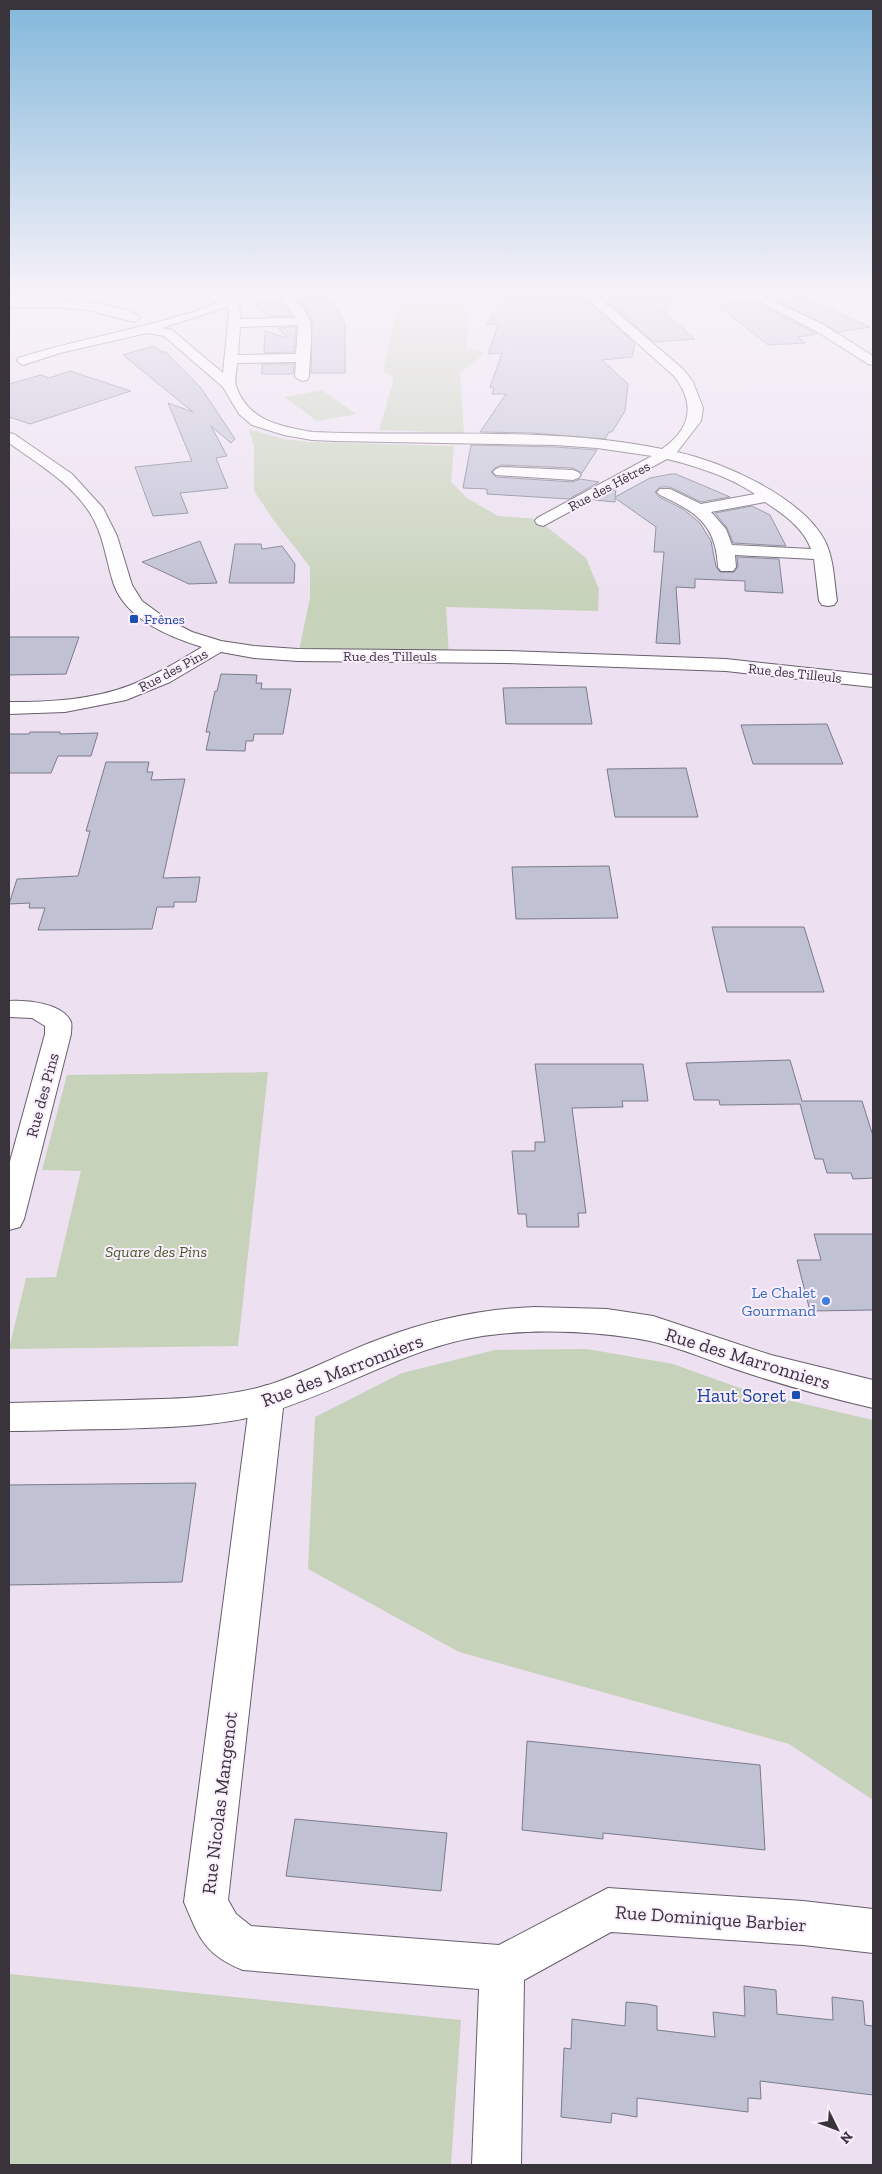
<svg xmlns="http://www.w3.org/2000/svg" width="882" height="2174" font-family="'Zilla Slab',serif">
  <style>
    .green { fill: #c7d2ba }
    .building { fill: #c1c1d4; stroke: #7a7b8c }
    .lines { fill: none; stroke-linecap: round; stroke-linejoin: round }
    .street-casing { stroke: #685e6c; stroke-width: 2 }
    .secondary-casing { stroke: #685e6c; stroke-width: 2 }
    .street { fill: #fff; fill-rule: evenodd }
    .secondary { fill: #fff; fill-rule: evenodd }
    .transit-dot { fill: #1a4fb4; stroke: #faeefe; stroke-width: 2 }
    .shop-dot { fill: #3f7fe0; stroke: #faeefe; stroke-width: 2 }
    .labels { text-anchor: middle; stroke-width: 4; stroke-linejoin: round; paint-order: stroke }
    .far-street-label { font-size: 14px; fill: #39343b; stroke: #faeefe }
    .far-transit-label { font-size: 14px; fill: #164399; stroke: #faeefe; text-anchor: start }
    .street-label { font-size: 16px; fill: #39343b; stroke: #faeefe }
    .park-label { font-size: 16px; font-style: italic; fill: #475d27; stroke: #faeefe }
    .shop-label { font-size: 16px; fill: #366cbe; stroke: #faeefe; text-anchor: end }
    .near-street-label { font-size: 19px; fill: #39343b; stroke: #faeefe }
    .near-transit-label { font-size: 19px; fill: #164399; stroke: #faeefe; text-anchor: end }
  </style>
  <rect width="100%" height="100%" fill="#ede1f1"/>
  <!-- green -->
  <g class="green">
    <path d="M416,293H459C468,317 469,323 466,348L485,353L460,373L464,433L379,430L394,378L383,371L396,311Z"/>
    <polygon points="322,390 356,414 317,421 284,397"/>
    <polygon points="249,429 284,439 310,442 454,446 451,482 467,498 498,516 537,519 586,558 599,589 598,611 446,607 449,656 298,655 310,598 310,567 275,522 254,491 254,448"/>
    <polygon points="268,1072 238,1346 9,1349 26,1278 56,1277 81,1171 42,1170 67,1075"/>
    <polygon points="587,1349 673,1364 748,1391 873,1420 873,1800 789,1744 459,1652 308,1569 315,1417 402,1373 495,1350"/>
    <polygon points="9,1974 461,2020 451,2165 9,2165"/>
  </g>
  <!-- building -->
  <g class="building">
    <polygon points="507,293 579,293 635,344 632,357 602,360 628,384 625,411 612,432 609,432 605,439 532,433 480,432 506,394 492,394 494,388 490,387 502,353 488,354 498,325 487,324"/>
    <polygon points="597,293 635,293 638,296 678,293 663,311 695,339 654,342"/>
    <polygon points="326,297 334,304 345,324 345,373 311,373 312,321 305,308 297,299"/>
    <polygon points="806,298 870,327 838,332 777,301"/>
    <polygon points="280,301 292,316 268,317 255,304"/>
    <polygon points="755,302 815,333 817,334 798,337 805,343 768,345 717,305"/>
    <polygon points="296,327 294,352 264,353 265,331 288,338 278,328"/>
    <polygon points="154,346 162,352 166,352 201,388 235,439 231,443 211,426 227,456 216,458 228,488 180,493 188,513 153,516 135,467 192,461 168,403 193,412 123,355"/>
    <polygon points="262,364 294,364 293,374 262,374"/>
    <polygon points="70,371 131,391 30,424 9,417 9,384 41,375 49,378"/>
    <polygon points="471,445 555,447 597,450 582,473 573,468 501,465 495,468 491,472 496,477 573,482 580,479 599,482 569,499 487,494 487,489 463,488"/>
    <polygon points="671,474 676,474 730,497 701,502 670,487 660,487 655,492 659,497 683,509 700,523 711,541 716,567 720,572 734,572 738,567 737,557 779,559 783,593 745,591 745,581 695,579 695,588 676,587 680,644 656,643 664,552 654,552 656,527 615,498 615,502 594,500 616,489 615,497 650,478"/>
    <polygon points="752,506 770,515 786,546 733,543 727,528 715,513"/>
    <polygon points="200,541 217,583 189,584 142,562"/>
    <polygon points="235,544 261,544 262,549 282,546 295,564 294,583 229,583"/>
    <polygon points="9,637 79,637 66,674 9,675"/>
    <polygon points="221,674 257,675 256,683 262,683 261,689 291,689 283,734 254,734 253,741 246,741 245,751 206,750 210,732 206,732 215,691 217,691"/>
    <polygon points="586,687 592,724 506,724 503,688"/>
    <polygon points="827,724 843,764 753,764 741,725"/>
    <polygon points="30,732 60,732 60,734 98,733 91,756 58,756 51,773 9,773 9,734 29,734"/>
    <polygon points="106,762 149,762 147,772 153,772 151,780 185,779 163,878 200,877 196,902 174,902 174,907 157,907 152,929 38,930 45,908 29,908 30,903 9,904 17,879 78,876 90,831 86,831"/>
    <polygon points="686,768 698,817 615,817 607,769"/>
    <polygon points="609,866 618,918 516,919 512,867"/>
    <polygon points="712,927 804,927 824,992 727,992"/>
    <polygon points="790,1060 802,1101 862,1101 873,1136 873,1178 853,1179 851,1173 827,1173 823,1159 815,1159 800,1104 720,1105 719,1100 694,1100 686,1063"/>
    <polygon points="535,1064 643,1064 648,1101 622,1101 623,1107 572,1108 586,1213 578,1213 579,1227 527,1227 526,1214 518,1214 512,1151 535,1151 535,1142 545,1142"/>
    <polygon points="814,1234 873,1234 873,1310 810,1311 797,1260 821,1260"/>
    <polygon points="196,1483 182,1582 9,1585 9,1485"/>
    <polygon points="527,1741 760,1765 765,1850 603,1833 603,1839 522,1830"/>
    <polygon points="295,1819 447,1833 441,1891 286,1876"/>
    <polygon points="744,1986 776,1990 777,2014 804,2017 833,2020 832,1997 863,2001 865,2025 873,2026 873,2095 760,2081 761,2099 748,2098 748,2112 637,2098 637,2117 612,2113 611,2123 561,2117 564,2048 571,2049 572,2019 625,2026 626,2002 647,2004 657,2006 657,2030 715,2037 713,2012 745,2016"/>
  </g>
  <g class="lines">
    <!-- street casing -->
    <g class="street-casing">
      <g id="street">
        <path d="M238,293H253L237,303L241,312L240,319L296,318L280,298L286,295C295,297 307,311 310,321C313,331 309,364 309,377L307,380L302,381L295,377L296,362L237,363C237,369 234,380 236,386C248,421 280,426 312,432C428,437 548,426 662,449C691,429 696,404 674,376L581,293H594L684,370L693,382L703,408L701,421L677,452C723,462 802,497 825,541C834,559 834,581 837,601L834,605L828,606L822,605L819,601L814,559L735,555L736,567L733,571H721L718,567C716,524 696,512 660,495L657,492L660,489H670L701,504L755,494C730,477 696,466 667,459L543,526L537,524L535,521L537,518L652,456L597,448L555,445L335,441L312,440L284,435L252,425L239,414L223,387L164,336L147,333L60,353L23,365L17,361L18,358C84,337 153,328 218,303L206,297L208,295L212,294L228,298ZM227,307L229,312L223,373L172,330L162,328ZM298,325L296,354L238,355L240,327ZM765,502C783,514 803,527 811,549L732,545L726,529L711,512Z"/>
        <polygon points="742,293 757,293 824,325 873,356 873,365 868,364 816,331"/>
        <path d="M9,299C34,299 124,300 140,318L134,322L88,310L56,307H9Z"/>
        <path d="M9,433L14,434L72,474L103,508L117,536L132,585L142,601L165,618L192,632L221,641L254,646L298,649L506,651L726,659L873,675V687L726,671L506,663L298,661L254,658L221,652L170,682L126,700L65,712L9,714V702C50,702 92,700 131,685C156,675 179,661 202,647C170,637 127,620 114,585C106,561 104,535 90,513C70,482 38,464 9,443Z"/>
        <polygon points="501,467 573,470 578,472 581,475 578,478 573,480 496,475 493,472 496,469"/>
        <path d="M9,1001C26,1000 63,1003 71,1022C72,1025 71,1030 71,1034L24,1219L20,1227L9,1230V1165L45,1034V1026L32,1018L9,1017Z"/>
        <path d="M267,1385L279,1389L284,1399L228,1900L236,1914L251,1926L499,1945L608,1888L803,1901L873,1909V1953L803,1945L611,1932L524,1980L521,2165H472L479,1989L243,1970C205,1955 199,1938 184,1902L250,1399L255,1389Z"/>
      </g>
    </g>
    <!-- secondary casing -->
    <g class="secondary-casing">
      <path id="secondary" d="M535,1307L607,1309L653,1316L771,1355L873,1380V1408C830,1398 786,1386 744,1372C713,1362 682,1348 650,1341C605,1332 545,1329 499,1334C416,1341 346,1390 267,1413C218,1427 166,1427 116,1429C80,1429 44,1431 9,1431V1403C49,1402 90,1401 130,1400C175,1399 222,1398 265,1386C305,1374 341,1353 380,1339C430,1320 482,1309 535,1307Z"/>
    </g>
    <!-- street -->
    <use href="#street" class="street"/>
    <!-- secondary -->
    <use href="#secondary" class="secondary"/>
  </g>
  <!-- sky -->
  <linearGradient id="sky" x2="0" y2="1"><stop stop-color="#82b7da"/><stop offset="0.49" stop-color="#f7f2f9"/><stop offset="1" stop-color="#f7f2f9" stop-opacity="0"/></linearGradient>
  <rect width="882" height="598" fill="url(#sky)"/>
  <!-- markers -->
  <g class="transit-dot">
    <rect x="129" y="614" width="10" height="10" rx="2.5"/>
    <rect x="791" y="1390" width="10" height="10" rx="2.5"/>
  </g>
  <circle class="shop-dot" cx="826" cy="1301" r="5"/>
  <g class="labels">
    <!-- far-street labels -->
    <g class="far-street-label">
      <text transform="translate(609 486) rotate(-28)" y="5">Rue des Hêtres</text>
      <text x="390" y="661">Rue des Tilleuls</text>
      <text transform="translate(173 670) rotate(-28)" y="5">Rue des Pins</text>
      <text transform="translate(795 673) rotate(6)" y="5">Rue des Tilleuls</text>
    </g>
    <!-- far-transit labels -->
    <g class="far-transit-label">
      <text x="144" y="624">Frênes</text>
    </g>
    <!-- street labels -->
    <g class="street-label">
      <text transform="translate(42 1095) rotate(-75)" y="6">Rue des Pins</text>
    </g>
    <!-- park labels -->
    <g class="park-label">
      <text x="156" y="1257">Square des Pins</text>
    </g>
    <!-- shop labels -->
    <g class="shop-label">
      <text x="816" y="1298">Le Chalet<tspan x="816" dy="18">Gourmand</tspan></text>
    </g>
    <!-- near-street labels -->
    <g class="near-street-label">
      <text transform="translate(748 1358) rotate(17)" y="7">Rue des Marronniers</text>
      <text transform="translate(342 1370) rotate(-21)" y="7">Rue des Marronniers</text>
      <text transform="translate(219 1803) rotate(-83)" y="7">Rue Nicolas Mangenot</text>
      <text transform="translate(711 1918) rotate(4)" y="7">Rue Dominique Barbier</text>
    </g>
    <!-- near-transit labels -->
    <g class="near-transit-label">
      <text x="786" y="1402">Haut Soret</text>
    </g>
  </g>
  <!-- border -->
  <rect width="882" height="2174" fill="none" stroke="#39343b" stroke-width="20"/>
  <!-- north arrow -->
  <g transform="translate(837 2129) rotate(132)" stroke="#faeefe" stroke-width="4" paint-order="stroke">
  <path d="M0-4L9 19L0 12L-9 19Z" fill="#39343b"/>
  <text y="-8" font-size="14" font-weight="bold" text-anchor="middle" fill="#39343b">N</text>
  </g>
</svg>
